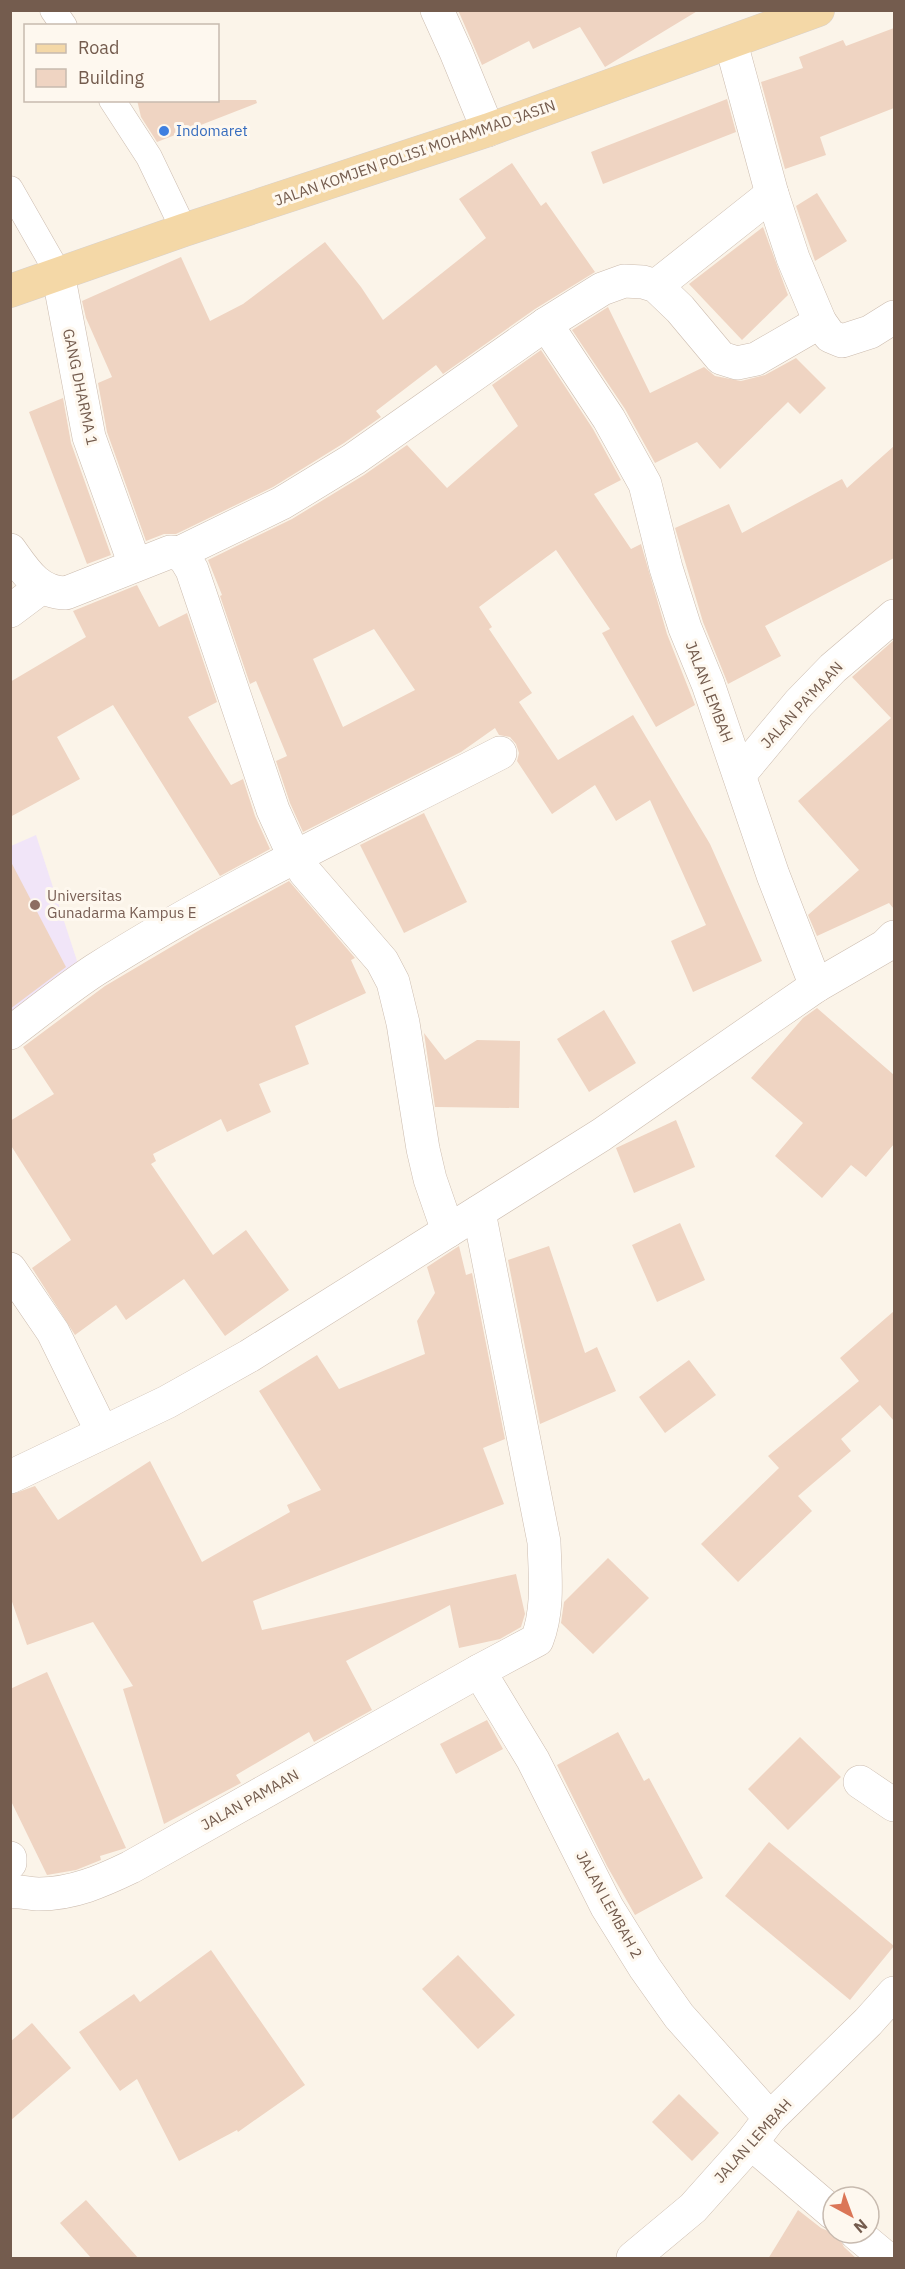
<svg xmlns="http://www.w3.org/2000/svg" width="905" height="2269" font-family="'IBM Plex Sans',sans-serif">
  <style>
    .education { fill: #f1e5f8 }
    .building { fill: #efd4c2; fill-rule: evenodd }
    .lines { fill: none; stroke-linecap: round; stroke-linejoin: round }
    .lane-casing { stroke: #ccbcaf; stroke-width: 27 }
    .street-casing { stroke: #ccbcaf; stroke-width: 34 }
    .primary-casing { stroke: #d8d1cd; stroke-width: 34 }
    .lane { stroke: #fff; stroke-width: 26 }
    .street { stroke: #fff; stroke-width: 33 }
    .primary { stroke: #f4d8a7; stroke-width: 33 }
    .shop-dot { fill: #3f7fe0; stroke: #fef8ef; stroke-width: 2 }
    .education-dot { fill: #8d6e63; stroke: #fef8ef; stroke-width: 2 }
    .labels { text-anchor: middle; stroke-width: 6; stroke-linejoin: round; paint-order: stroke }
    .shop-label { font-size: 15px; fill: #366cbe; stroke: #fef8ef; text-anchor: start }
    .street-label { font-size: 15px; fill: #745c4e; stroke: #fef8ef }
    .education-label { font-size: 15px; fill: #785e54; stroke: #fef8ef; text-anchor: start }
  </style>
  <rect width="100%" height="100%" fill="#fbf4e9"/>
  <!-- education -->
  <polygon class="education" points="36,835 78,964 11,1018 11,846"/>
  <!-- building -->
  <g class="building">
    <polygon points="458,10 699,10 605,67 580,27 533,49 529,41 482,65"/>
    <polygon points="894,28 894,108 820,137 826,155 785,169 761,82 803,68 799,57 843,40 846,46"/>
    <polygon points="727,99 736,132 603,184 591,152"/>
    <polygon points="137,100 256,100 257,103 157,142 141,117"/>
    <polygon points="512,163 541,206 546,202 595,272 535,309 443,374 436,365 376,411 381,417 344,443 273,487 176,534 164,534 146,541 107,432 98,383 112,377 86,318 82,301 181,257 210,321 243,304 325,242 361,287 383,320 486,238 459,199"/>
    <polygon points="817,193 847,241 815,261 796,206"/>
    <polygon points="763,227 788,295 742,340 689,284"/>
    <polygon points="608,307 650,393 704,367 715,376 741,381 765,375 796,358 826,388 800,414 788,402 720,469 697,442 655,463 625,409 572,330"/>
    <path d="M541,350L593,429L621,480L594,494L631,549L641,544L667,634L695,705L656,727L602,633L610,629L556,550L479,607L492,627L489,629L532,693L519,702L558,760L633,715L710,844L762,961L693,992L671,941L706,925L650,800L616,821L595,785L552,814L517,761L519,753L516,744L510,737L499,735L495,728L461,752L303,832L290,803L276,761L287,756L256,681L250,684L220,596L222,595L208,560L292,519L364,475L407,445L447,488L518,426L492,385ZM374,629L415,690L343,727L313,659Z"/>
    <polygon points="63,398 71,443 111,555 87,564 29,412"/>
    <polygon points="894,446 894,558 765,626 781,656 728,684 703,622 675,528 729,504 742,533 842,479 847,488"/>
    <polygon points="137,585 159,627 187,613 217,702 188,717 231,785 243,779 255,816 270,849 220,876 113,705 57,737 80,779 10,817 10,682 86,637 73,611"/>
    <polygon points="894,640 894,909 889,903 817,936 808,915 859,870 798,801 891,718 852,677"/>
    <polygon points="424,813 467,902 404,933 360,845"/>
    <polygon points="10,860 66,967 10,1009"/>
    <polygon points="289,881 355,958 351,960 366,993 295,1026 309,1064 259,1084 271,1112 227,1132 221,1119 153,1154 156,1161 151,1164 213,1255 246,1230 289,1290 225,1336 184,1279 126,1320 116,1305 75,1335 32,1268 71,1240 10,1144 10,1121 54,1094 23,1047 105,986 203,928"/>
    <polygon points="817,1008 894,1075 894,1144 866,1177 851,1165 822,1198 775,1156 803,1123 751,1078 803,1018"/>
    <polygon points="604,1010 636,1063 589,1092 557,1039"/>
    <polygon points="424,1033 445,1060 477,1040 520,1041 519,1108 435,1107"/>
    <polygon points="676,1120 695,1167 634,1193 616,1148"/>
    <polygon points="680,1223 705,1280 657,1302 632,1245"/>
    <polygon points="459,1246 466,1275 472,1273 505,1439 483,1448 504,1504 253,1601 262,1630 516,1574 525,1614 521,1627 500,1639 459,1648 450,1605 346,1661 372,1710 314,1742 309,1732 236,1775 241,1783 164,1824 123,1689 133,1686 93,1622 27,1645 10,1596 10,1495 35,1486 58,1520 150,1461 202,1562 290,1512 287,1505 321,1490 259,1391 317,1355 339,1389 425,1354 417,1321 435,1293 427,1267"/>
    <polygon points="549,1246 585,1353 597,1347 616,1391 540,1424 508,1260"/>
    <polygon points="894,1311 894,1421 880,1405 841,1439 851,1451 798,1496 812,1511 738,1582 701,1544 779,1468 768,1456 859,1381 840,1358"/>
    <polygon points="689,1360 716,1395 665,1433 639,1397"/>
    <polygon points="608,1558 649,1598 593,1654 561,1623 564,1602"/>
    <polygon points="47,1672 126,1848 100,1856 101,1860 76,1870 47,1875 10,1799 10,1689"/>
    <polygon points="487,1720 503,1749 456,1774 440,1744"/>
    <polygon points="618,1732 644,1781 649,1778 703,1878 635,1915 607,1866 557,1765"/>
    <polygon points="800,1737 841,1777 788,1830 748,1789"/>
    <polygon points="769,1842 894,1946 850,2000 725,1896"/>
    <polygon points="211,1950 305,2085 238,2132 237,2130 179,2161 137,2079 120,2091 79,2032 134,1994 140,2002"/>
    <polygon points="458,1955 515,2015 478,2049 422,1989"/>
    <polygon points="32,2023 71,2068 10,2121 10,2042"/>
    <polygon points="679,2094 719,2133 692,2161 652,2122"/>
    <polygon points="86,2200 139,2259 92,2259 60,2223"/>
    <polygon points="798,2210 821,2228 838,2235 844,2247 857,2259 768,2259"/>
  </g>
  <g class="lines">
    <!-- lane casing -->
    <g class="lane-casing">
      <g id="lane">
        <polyline points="53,10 64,26"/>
        <polyline points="112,100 149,157 184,230"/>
        <polyline points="10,189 58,273"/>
      </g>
    </g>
    <!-- street casing -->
    <g class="street-casing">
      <g id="street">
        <polyline points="437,10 456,52 488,130"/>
        <polyline points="731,43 772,194 793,258 820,322 830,336 842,341 870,332 894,317"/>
        <polyline points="58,273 89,437 135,565"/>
        <polyline points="656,286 772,194"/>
        <polyline points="546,324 609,419 645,484 666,568 685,628 708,684 773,875 816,986"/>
        <path d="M10,550C25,571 38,593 66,593L170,552L179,553L186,560L192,570L273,810L288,843L305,872L382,961L393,982L403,1023L423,1149L430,1179L448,1231"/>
        <polyline points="179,553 282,503 354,459 546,324 602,289 624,281 643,282 656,286 680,309 721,358 737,363 756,359 820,322"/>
        <polyline points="10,611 42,587"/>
        <polyline points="740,774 799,703 833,668 894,616"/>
        <path d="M10,1033C38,1012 66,989 95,970C224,888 364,823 500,753"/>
        <polyline points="10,1269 53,1332 102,1432"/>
        <polyline points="10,1477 167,1402 249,1356 601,1135 816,986 885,946 894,937"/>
        <polyline points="479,1671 533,1760 607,1907 645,1968 679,2016 770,2118"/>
        <polyline points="860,1782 894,1805"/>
        <polyline points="10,1858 10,1863"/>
        <path d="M10,1892C20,1891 30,1894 39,1894C73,1894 102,1881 131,1867L479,1671L537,1640C549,1609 545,1575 544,1542L479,1212"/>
        <polyline points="751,2143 833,2213"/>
        <polyline points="856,2233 886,2258"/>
        <polyline points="633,2258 693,2208 751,2143 770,2118 868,2022 894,1993"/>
      </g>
    </g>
    <!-- primary casing -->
    <g class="primary-casing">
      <polyline id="primary" points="10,291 184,230 488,130 818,10"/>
    </g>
    <!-- lane -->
    <use href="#lane" class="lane"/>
    <!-- street -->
    <use href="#street" class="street"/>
    <!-- primary -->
    <use href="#primary" class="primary"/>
  </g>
  <!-- markers -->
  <circle class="shop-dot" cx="164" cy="131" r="6"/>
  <circle class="education-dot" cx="35" cy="905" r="6"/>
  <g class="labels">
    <!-- shop labels -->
    <g class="shop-label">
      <text x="176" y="136">Indomaret</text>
    </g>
    <!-- street labels -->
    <g class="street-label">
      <text transform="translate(415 153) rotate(-19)" y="5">JALAN KOMJEN POLISI MOHAMMAD JASIN</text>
      <text transform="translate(80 387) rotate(78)" y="5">GANG DHARMA 1</text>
      <text transform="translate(709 692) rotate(69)" y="5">JALAN LEMBAH</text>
      <text transform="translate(802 705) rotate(-47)" y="5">JALAN PA'MAAN</text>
      <text transform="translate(250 1800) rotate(-29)" y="5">JALAN PAMAAN</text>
      <text transform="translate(609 1905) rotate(61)" y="5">JALAN LEMBAH 2</text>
      <text transform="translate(753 2141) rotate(-48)" y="5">JALAN LEMBAH</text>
    </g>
    <!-- education labels -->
    <g class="education-label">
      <text x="47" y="901">Universitas<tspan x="47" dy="17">Gunadarma Kampus E</tspan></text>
    </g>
  </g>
  <!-- border -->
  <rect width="905" height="2269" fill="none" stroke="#745c4e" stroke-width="24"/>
  <!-- legend -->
  <rect x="24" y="24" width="195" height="78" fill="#fef8ef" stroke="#c7baaf" stroke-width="1.5"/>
  <rect x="36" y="44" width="30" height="9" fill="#f4d8a7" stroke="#c7baaf" stroke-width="1.5"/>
  <text x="78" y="54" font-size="18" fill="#745c4e">Road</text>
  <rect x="36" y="69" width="30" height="18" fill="#efd4c2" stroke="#c7baaf" stroke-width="1.5"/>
  <text x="78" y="84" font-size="18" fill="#745c4e">Building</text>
  <!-- north arrow -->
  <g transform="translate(851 2215) rotate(139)"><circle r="28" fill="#fef8ef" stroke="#c7baaf" stroke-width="1.5"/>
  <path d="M0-4.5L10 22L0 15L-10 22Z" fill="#db7657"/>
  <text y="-9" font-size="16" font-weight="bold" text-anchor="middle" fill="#745c4e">N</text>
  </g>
</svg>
